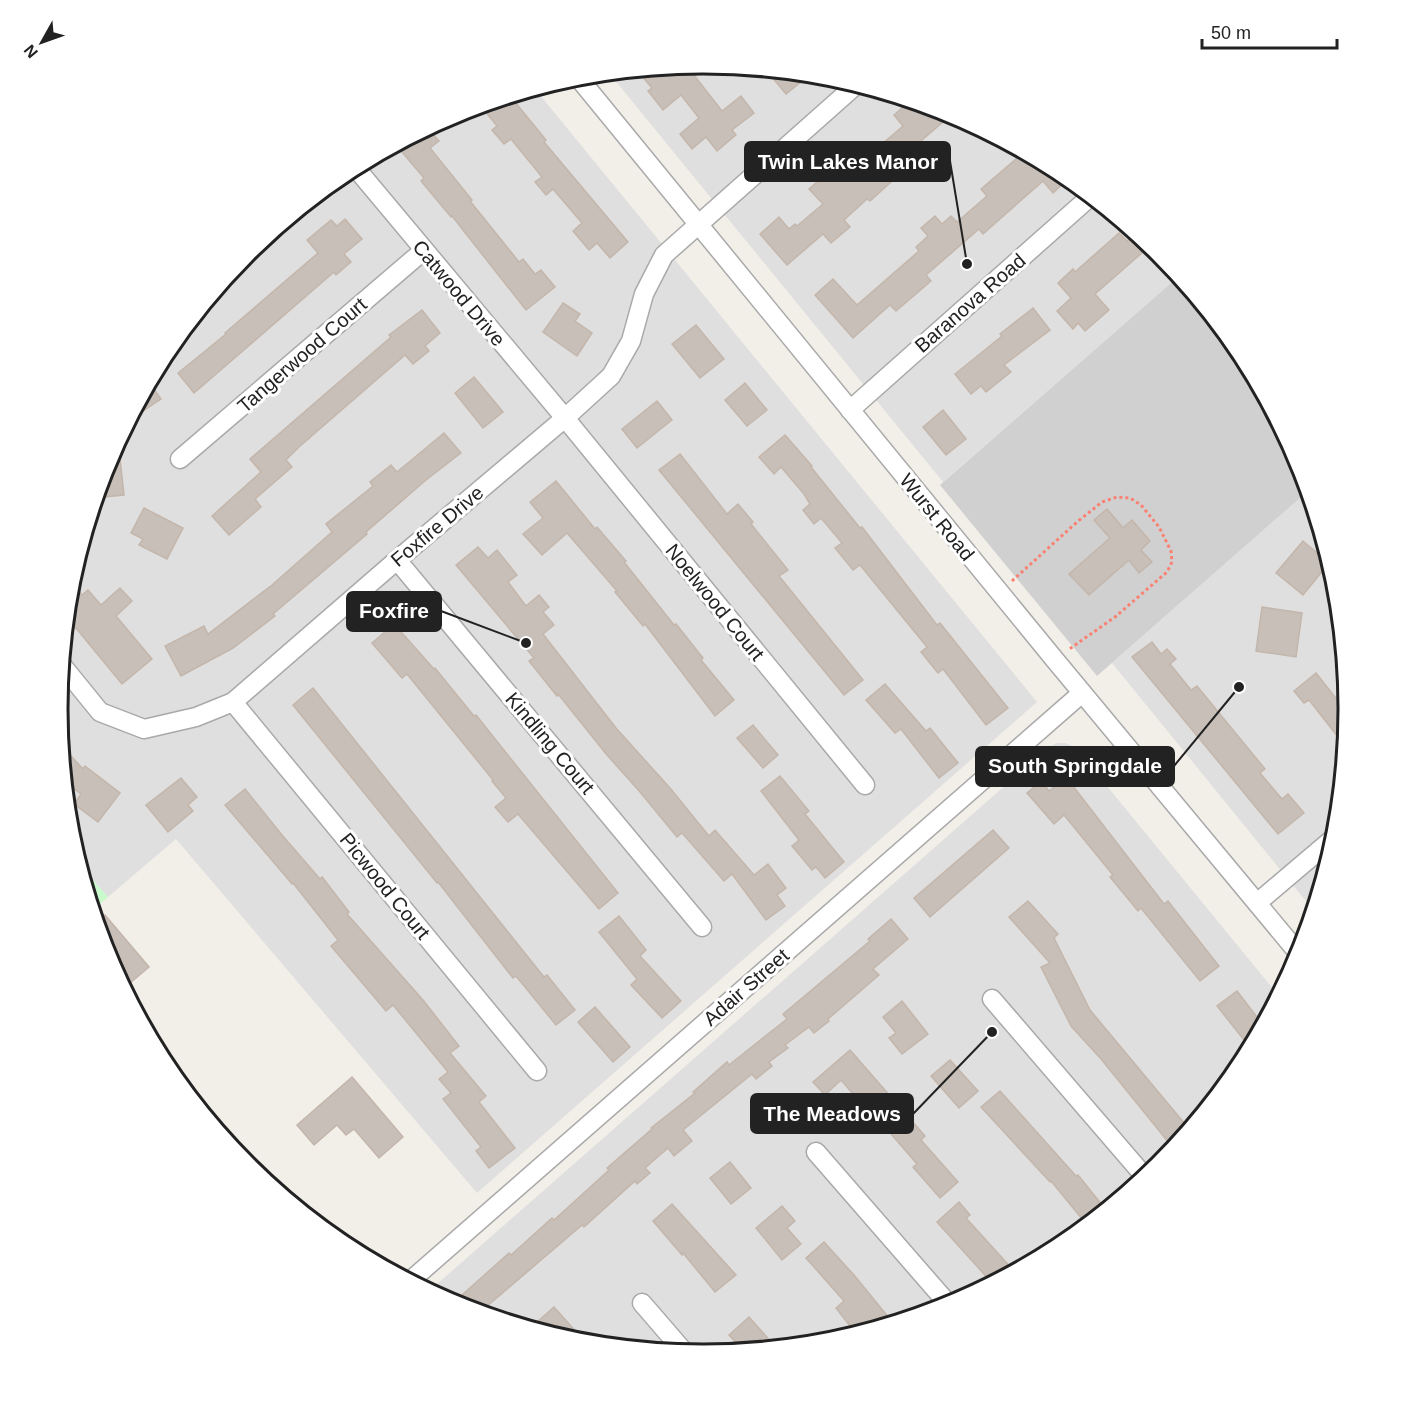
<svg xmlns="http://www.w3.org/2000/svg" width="1406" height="1419" font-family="Helvetica,sans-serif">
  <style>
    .residential { fill: #e0dfdf }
    .religious { fill: #d0d0d0 }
    .park { fill: #c8facc }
    .building { fill: #c7bfb8; stroke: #c4b6ab; stroke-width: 1.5 }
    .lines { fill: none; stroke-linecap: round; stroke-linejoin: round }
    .minor-casing { stroke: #a9a9a9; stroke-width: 21 }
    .path { stroke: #fa8072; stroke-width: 3; stroke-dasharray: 3 3; stroke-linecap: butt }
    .minor { stroke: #fff; stroke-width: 18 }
    .labels { text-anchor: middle; stroke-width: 6; stroke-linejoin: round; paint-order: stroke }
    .street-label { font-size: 20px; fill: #222; stroke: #fff }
    .rim { fill: none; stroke: #222; stroke-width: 3 }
    .leader { fill: none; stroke: #222; stroke-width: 2 }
    .callout-dot { fill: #222; stroke: #fff; stroke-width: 2 }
    .callout { fill: #222; stroke: #222; stroke-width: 2 }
    .callout-label { font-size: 21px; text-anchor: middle; font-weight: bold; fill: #fff }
  </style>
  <rect width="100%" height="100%" fill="#f2efe9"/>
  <!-- residential -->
  <g class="residential">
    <polygon points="703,64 829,76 951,113 1062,173 1160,253 1179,276 943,482 609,73"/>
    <polygon points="535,89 1037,702 477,1193 176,839 108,897 77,862 69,835 57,710 69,583 106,462 166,350 246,252 344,172 456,113"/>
    <polygon points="1308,491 1337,584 1349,710 1337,836 1314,911 1112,663"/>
    <polygon points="1057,743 1065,743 1075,747 1279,996 1240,1069 1160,1167 1062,1247 950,1306 829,1343 703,1355 577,1343 455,1306 428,1292 1049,747"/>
  </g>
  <!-- religious -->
  <polygon class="religious" points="1179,276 1240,351 1300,463 1308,491 1097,676 940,485"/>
  <!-- park -->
  <polygon class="park" points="77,862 108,897 92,911"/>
  <!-- building -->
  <g class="building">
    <polygon points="686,65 722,111 741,96 754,113 732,130 736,135 717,151 706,137 692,149 680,134 699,118 681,95 663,110 648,91 652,88 637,70"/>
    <polygon points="766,70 811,74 786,94"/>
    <polygon points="510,96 546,140 544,142 628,242 610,258 597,243 589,250 573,231 582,223 553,189 546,195 535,182 542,177 511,139 504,144 492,130 497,126 480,105"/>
    <polygon points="910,101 952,114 891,167 893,169 885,176 891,182 870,201 867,199 844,220 850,227 831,243 823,234 787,265 760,234 779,217 789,229 795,224 797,226 823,204 809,189 837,164 836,163 849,151 858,162 874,148 875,150 903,126 894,115"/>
    <polygon points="427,128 439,141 430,148 472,200 470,201 519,262 523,259 535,274 541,270 555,287 526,310 452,216 451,217 421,181 424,178 396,145"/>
    <polygon points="1024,152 1057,170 1067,180 1053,193 1043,181 983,234 979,229 926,275 931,281 896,311 890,305 853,338 815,295 833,279 857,305 919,251 916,247 928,236 921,228 935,216 942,224 951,216 957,222 987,196 981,189"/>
    <polygon points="345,219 362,239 344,254 351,262 336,275 334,272 194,393 178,373 226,334 225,333 318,253 307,240 331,220 337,226"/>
    <polygon points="1119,233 1127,241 1136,233 1151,245 1095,294 1109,310 1085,331 1078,323 1073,329 1057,311 1071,298 1058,283 1073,269 1075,272"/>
    <polygon points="563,303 580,314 575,321 592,333 577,356 543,332"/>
    <polygon points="1033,308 1050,330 1004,365 1011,372 986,392 981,386 971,394 955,374 1002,336 1000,334"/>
    <polygon points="422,310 440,333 425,346 429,351 413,364 405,355 299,447 286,460 292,467 255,499 261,507 229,535 212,516 261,472 250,459 391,337 389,335"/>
    <polygon points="696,325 724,359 700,378 672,344"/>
    <polygon points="474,377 503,412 483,428 455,393"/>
    <polygon points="149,382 161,399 128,421 147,386"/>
    <polygon points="745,383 767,410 747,426 725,400"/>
    <polygon points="657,401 672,420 637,448 622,429"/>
    <polygon points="943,410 966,439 946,455 923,427"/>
    <polygon points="444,433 461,453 426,480 366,532 367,534 273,614 275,616 233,648 181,676 165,646 204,626 208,634 272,585 332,532 326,524 373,486 370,482 391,465 397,472"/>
    <polygon points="785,435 812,466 811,467 860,528 862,527 937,625 940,623 1008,708 986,725 943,669 938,673 921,652 927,647 860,565 853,570 835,548 842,543 821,518 814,524 803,510 810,504 804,494 781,467 774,474 759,457"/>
    <polygon points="118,440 124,495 95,498 106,462"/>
    <polygon points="680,454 727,514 738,504 753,522 751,524 788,570 779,576 863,680 844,695 659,470"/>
    <polygon points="556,481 595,529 597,527 626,561 624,562 674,625 676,624 703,658 701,660 734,700 715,716 645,624 643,626 615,592 617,591 567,533 542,555 523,534 543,518 530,502"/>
    <polygon points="144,508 183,528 167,559 139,545 143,539 131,533"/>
    <polygon points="1107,509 1123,528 1132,520 1150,541 1141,550 1152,562 1139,573 1129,560 1089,595 1069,574 1110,538 1094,520"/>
    <polygon points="1303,541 1329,563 1303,595 1276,573"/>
    <polygon points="478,547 488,558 497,550 517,575 508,582 526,606 539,595 549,607 543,612 554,625 543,634 616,728 670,788 709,836 715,830 754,875 768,864 786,888 777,895 785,906 766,920 732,874 724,881 682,833 677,837 640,792 607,755 558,694 557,696 529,661 534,658 456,565"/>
    <polygon points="70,581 82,595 88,590 101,605 120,588 132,601 116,616 152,659 122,684 66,616"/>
    <polygon points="1262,607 1302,613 1296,657 1256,651"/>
    <polygon points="394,624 434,669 435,668 474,716 476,715 618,893 599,909 518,814 508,822 495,807 506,798 492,781 493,780 407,674 402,678 372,643"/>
    <polygon points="1152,642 1161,654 1167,649 1176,659 1170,664 1191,690 1197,686 1265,769 1260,773 1282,799 1288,794 1304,813 1278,834 1132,657"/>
    <polygon points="1316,673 1349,715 1345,746 1309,700 1304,703 1294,691"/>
    <polygon points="885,684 926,731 930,728 958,763 939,778 901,729 895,733 866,700"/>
    <polygon points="313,688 544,977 547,975 575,1010 556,1025 516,976 513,978 438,882 437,883 293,705"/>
    <polygon points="753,725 778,755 763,768 737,738"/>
    <polygon points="60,744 83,769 85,766 120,793 98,822 74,804 81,794 64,781"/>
    <polygon points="780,776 809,811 805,814 844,862 825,878 816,867 812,870 792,846 799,840 761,791"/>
    <polygon points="1066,777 1164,904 1168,901 1219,966 1200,981 1141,908 1138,911 1110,877 1113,875 1064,815 1054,824 1027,793 1041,781 1049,791"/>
    <polygon points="181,778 197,797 188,805 193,811 168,832 146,805"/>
    <polygon points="245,789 282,835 320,879 322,877 349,912 347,914 423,1000 459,1046 450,1053 486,1096 479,1102 515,1148 489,1168 476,1151 481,1147 443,1099 451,1093 439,1079 448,1072 393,1005 386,1011 331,946 338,940 293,883 292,884 225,805"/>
    <polygon points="993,830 1009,848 930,917 914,898"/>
    <polygon points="1028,901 1058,934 1054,938 1090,1010 1190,1130 1174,1149 1101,1059 1071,1026 1041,967 1050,963 1009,917"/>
    <polygon points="105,915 149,967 123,989 106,956 96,923"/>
    <polygon points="619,916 646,950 640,956 681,1001 662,1018 631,985 637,979 599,932"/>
    <polygon points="891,919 908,939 873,969 879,975 828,1019 829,1021 814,1033 809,1027 785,1045 788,1048 769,1062 772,1066 756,1079 752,1074 683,1130 692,1141 674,1156 668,1148 645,1168 650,1173 637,1184 635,1181 584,1227 582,1225 479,1313 452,1304 509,1253 511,1255 552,1218 554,1220 609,1170 607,1168 652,1129 651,1128 695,1093 693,1092 727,1062 729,1065 787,1019 783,1014 870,941 868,939"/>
    <polygon points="1237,991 1263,1025 1244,1040 1217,1006"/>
    <polygon points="902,1001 928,1034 902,1054 889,1038 896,1033 883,1017"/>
    <polygon points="595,1007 630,1047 613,1062 578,1022"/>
    <polygon points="850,1050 925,1136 921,1140 958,1182 940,1198 913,1167 917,1164 861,1099 859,1101 841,1080 825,1095 813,1082"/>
    <polygon points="950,1060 978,1091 959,1108 931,1076"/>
    <polygon points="352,1077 403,1137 379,1158 354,1129 346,1135 337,1125 314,1145 297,1125"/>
    <polygon points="1000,1091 1076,1176 1078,1175 1106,1210 1087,1225 1051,1181 1050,1182 981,1107"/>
    <polygon points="730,1162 751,1188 731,1204 710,1178"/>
    <polygon points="959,1202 970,1215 966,1218 1015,1272 993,1284 937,1222"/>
    <polygon points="672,1204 736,1275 715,1292 683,1253 682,1255 653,1221"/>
    <polygon points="782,1206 795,1221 787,1228 801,1244 782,1260 756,1228"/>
    <polygon points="824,1242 854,1275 894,1324 857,1335 836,1308 844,1301 806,1258"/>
    <polygon points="554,1307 587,1344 577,1343 546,1334 536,1323"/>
    <polygon points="749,1317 772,1343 765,1349 744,1351 729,1335"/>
  </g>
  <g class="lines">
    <!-- minor casing -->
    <g class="minor-casing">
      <g id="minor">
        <polyline points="577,76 1055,660 1300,955"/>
        <polyline points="355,167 565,418 865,785"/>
        <polyline points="850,410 1091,196"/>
        <polyline points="180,459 423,251"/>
        <polyline points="397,560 702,927"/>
        <polyline points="61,664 100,712 144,729 196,717 233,702 397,560 565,418 611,376 631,341 644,294 664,255 857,84"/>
        <polyline points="233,702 537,1071"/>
        <polyline points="1257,903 1336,836"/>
        <polyline points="992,999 1146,1178"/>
        <polyline points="816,1152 950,1306"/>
        <polyline points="409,1282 1082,693"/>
        <polyline points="642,1303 686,1354"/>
      </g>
    </g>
    <!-- path -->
    <polyline class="path" points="1012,581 1077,522 1102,502 1117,497 1130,498 1141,505 1159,527 1171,551 1172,562 1167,572 1115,617 1068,650"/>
    <!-- minor -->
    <use href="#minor" class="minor"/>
  </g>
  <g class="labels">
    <!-- street labels -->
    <g class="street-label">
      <text transform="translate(459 293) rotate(50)" y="7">Catwood Drive</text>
      <text transform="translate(970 303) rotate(-41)" y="7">Baranova Road</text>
      <text transform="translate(302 355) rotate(-41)" y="7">Tangerwood Court</text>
      <text transform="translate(937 517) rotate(51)" y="7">Wurst Road</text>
      <text transform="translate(437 526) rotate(-40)" y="7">Foxfire Drive</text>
      <text transform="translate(715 602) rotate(51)" y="7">Noelwood Court</text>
      <text transform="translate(550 743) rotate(50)" y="7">Kindling Court</text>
      <text transform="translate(385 886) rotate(51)" y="7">Picwood Court</text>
      <text transform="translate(746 987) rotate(-41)" y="7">Adair Street</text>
    </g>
  </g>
  <!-- crop -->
  <path d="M0 0H1406V1419H0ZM68 709a635 635 0 1 1 1270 0a635 635 0 1 1-1270 0Z" fill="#fff" fill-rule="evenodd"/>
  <path class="rim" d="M68 709a635 635 0 1 1 1270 0a635 635 0 1 1-1270 0Z"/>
  <!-- callouts -->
  <path class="leader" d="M967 264L950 161M526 643L441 611M1239 687L1174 766M992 1032L913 1114"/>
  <g class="callout-dot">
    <circle cx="967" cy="264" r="6"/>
    <circle cx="526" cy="643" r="6"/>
    <circle cx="1239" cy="687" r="6"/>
    <circle cx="992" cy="1032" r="6"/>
  </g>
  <g class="callout">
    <rect x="745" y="142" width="205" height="39" rx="6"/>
    <rect x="347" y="592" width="94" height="39" rx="6"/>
    <rect x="976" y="747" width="198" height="39" rx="6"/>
    <rect x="751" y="1094" width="162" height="39" rx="6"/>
  </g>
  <g class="callout-label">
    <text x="848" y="169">Twin Lakes Manor</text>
    <text x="394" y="618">Foxfire</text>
    <text x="1075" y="773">South Springdale</text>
    <text x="832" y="1121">The Meadows</text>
  </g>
  <!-- north arrow -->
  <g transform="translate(42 42) rotate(230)" stroke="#ffffff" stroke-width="4.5" paint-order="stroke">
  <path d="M0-4.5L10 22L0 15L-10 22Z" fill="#222222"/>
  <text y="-9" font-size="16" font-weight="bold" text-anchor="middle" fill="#222222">N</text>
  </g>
  <!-- scale -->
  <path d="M1202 39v9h135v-9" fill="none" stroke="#222222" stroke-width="3"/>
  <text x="1211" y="39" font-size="18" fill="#222222" stroke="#ffffff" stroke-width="4.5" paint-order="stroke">50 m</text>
</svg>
